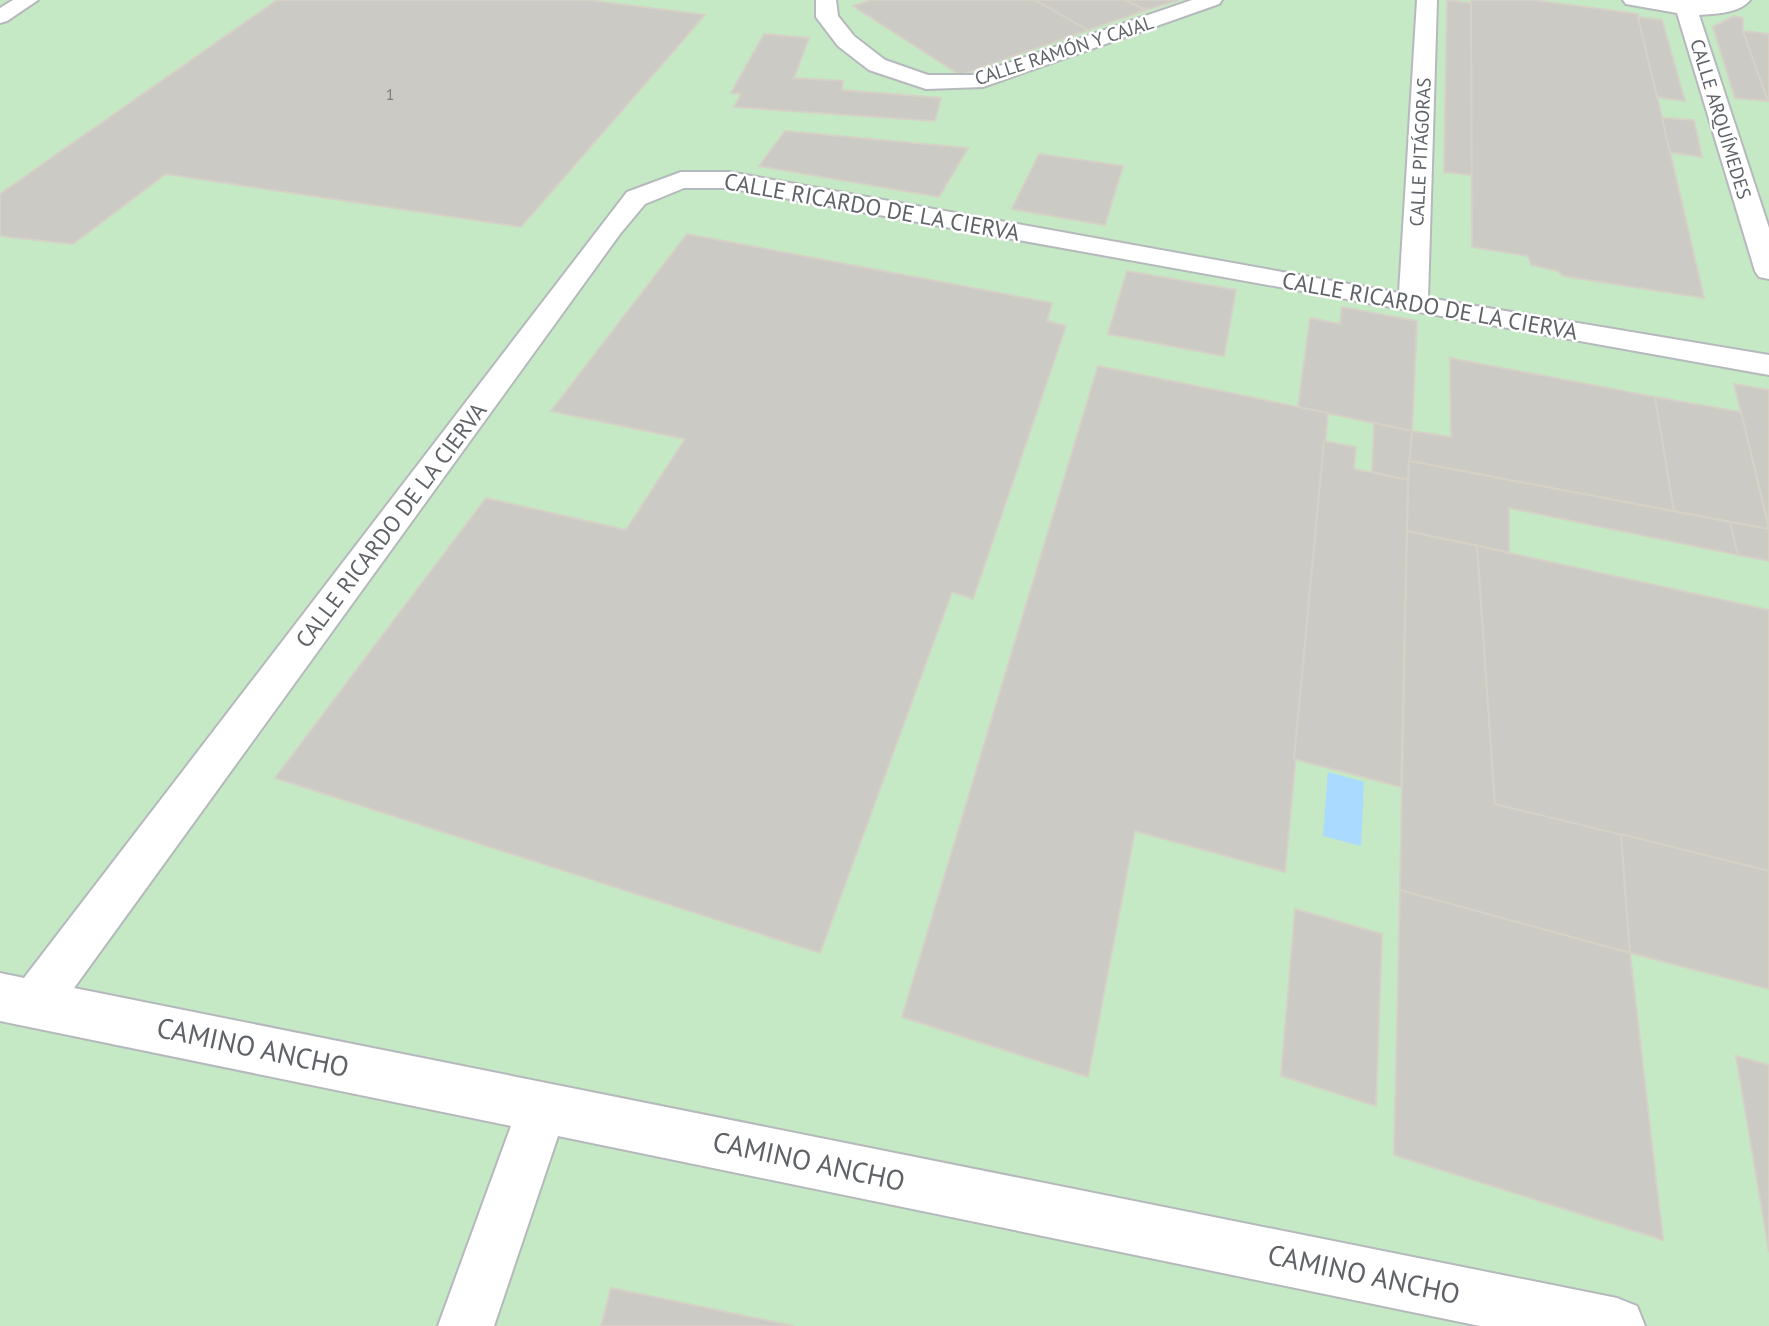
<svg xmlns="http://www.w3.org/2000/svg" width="1769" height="1326" font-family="'PT Sans',sans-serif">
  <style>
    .green { fill: #c5e8c5 }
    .water { fill: #aadaff }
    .building { fill: #cccac5; stroke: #d6d1c6; stroke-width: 2 }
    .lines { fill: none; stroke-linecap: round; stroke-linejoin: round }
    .street-casing { stroke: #b5b8bc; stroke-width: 4 }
    .street { fill: #fff; fill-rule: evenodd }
    .labels { text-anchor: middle; stroke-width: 5; stroke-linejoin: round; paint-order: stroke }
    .far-number-label { font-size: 16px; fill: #7a7d7f }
    .far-street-label { font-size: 19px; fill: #5f6368; stroke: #fff }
    .street-label { font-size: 23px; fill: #5f6368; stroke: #fff }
    .near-street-label { font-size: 28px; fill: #5f6368; stroke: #fff }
  </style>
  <rect width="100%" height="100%" fill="#f1efe8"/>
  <!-- green -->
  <rect class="green" x="0" y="0" width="1769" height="1326"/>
  <!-- water -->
  <polygon class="water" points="1328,772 1364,782 1361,846 1323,836"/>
  <!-- building -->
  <g class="building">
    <polygon points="277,0 588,0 705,15 521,227 166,174 73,244 0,236 0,194"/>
    <polygon points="871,0 1035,0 1088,30 960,75 853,6"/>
    <polygon points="1035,0 1125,0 1146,10 1088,30"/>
    <polygon points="1125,0 1179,0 1146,10"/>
    <polygon points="1447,0 1471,3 1472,175 1444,172"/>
    <polygon points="1471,0 1533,0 1638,14 1704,298 1563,276 1558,271 1531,265 1528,256 1472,247"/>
    <polygon points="1734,16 1743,18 1743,31 1768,101 1735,98 1713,27"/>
    <polygon points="1638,17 1662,20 1685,101 1657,97"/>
    <polygon points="1743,31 1769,34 1769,101 1768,101"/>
    <polygon points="764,34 809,38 794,78 843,81 842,90 941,98 935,121 734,107 741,94 731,93"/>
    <polygon points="1662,118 1694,120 1702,157 1670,152"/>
    <polygon points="785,131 968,148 939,197 759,166"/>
    <polygon points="1039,154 1123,166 1105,225 1012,209"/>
    <polygon points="687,234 1052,303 1047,321 1066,326 973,599 952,592 820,953 275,778 486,498 626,530 685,439 551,411"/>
    <polygon points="1127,271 1236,290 1224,356 1108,334"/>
    <polygon points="1342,307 1417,321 1412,431 1298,407 1310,318 1340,324"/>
    <polygon points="1450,358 1655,397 1674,511 1409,461 1412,431 1451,437"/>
    <polygon points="1098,366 1328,413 1285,872 1135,831 1088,1077 902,1017"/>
    <polygon points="1734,384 1769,390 1769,526 1741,412"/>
    <polygon points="1655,397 1741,412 1769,529 1674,511"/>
    <polygon points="1374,423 1412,431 1408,480 1372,472"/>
    <polygon points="1324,441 1356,447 1354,469 1408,480 1401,787 1294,759"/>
    <polygon points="1409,461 1730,522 1738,555 1509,508 1509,552 1407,531"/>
    <polygon points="1730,522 1769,529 1769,561 1738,555"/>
    <polygon points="1407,531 1477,546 1495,804 1621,834 1630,953 1400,890"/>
    <polygon points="1477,546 1769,610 1769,871 1495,804"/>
    <polygon points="1621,834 1769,871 1769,989 1630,953"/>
    <polygon points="1400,890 1630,953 1663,1240 1394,1155"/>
    <polygon points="1295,909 1382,934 1376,1106 1281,1076"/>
    <polygon points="1736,1056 1769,1065 1769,1252"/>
    <polygon points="611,1288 794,1326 601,1326"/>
  </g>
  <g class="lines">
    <!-- street casing -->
    <g class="street-casing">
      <g id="street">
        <polygon points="13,0 38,0 7,21 0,23 0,8"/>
        <polygon points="816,0 836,0 838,16 854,36 885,60 928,75 973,75 1192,0 1222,0 1219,4 983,87 926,89 869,70 838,46 816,17"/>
        <polygon points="1417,0 1437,0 1428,298 1769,355 1769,375 729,188 684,188 645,204 620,234 74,988 1617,1298 1637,1306 1645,1326 1480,1326 558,1136 494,1326 438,1326 511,1126 0,1021 0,973 24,978 627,192 681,172 729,172 1399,293"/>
        <path d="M1623,0H1750C1740,13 1715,14 1699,15L1769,228V279L1759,277L1755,271L1677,13L1626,4Z"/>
      </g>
    </g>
    <!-- street -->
    <use href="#street" class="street"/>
  </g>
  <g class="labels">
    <!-- far-number labels -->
    <g class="far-number-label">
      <text x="390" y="100">1</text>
    </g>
    <!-- far-street labels -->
    <g class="far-street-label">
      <text transform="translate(1064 50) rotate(-18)" y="7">CALLE RAMÓN Y CAJAL</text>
      <text transform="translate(1721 119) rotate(73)" y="7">CALLE ARQUÍMEDES</text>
      <text transform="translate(1420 152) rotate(-87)" y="7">CALLE PITÁGORAS</text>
    </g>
    <!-- street labels -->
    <g class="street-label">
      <text transform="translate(872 207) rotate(10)" y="8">CALLE RICARDO DE LA CIERVA</text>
      <text transform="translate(1430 306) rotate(10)" y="8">CALLE RICARDO DE LA CIERVA</text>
      <text transform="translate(391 525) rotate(-53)" y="8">CALLE RICARDO DE LA CIERVA</text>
    </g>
    <!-- near-street labels -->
    <g class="near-street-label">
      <text transform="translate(253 1047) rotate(12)" y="10">CAMINO ANCHO</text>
      <text transform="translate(809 1161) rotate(12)" y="10">CAMINO ANCHO</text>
      <text transform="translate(1364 1274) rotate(12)" y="10">CAMINO ANCHO</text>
    </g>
  </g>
</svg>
